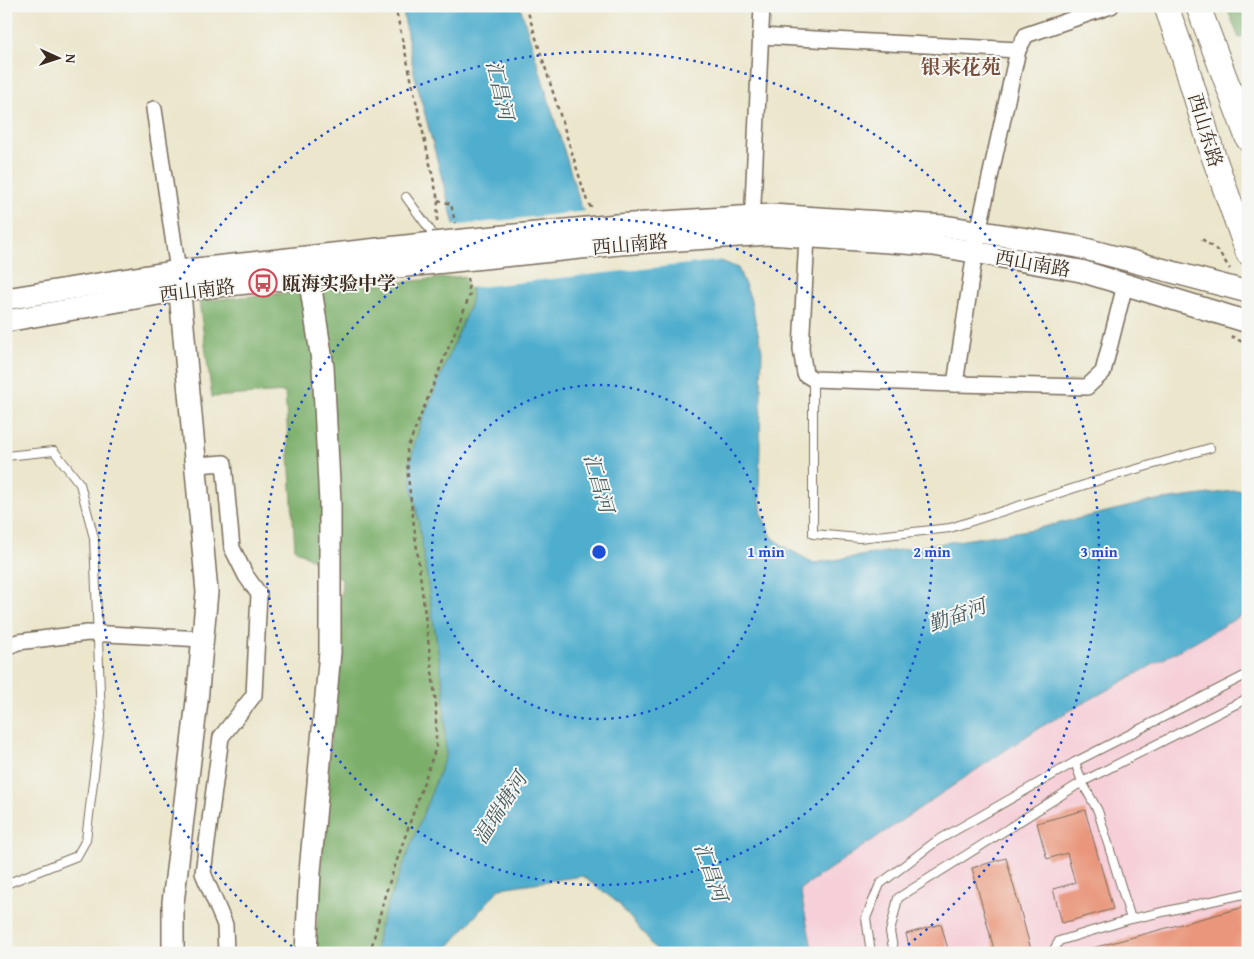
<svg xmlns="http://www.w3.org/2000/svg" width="1254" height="959" font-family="'Gentium Book Plus','Noto Serif SC',serif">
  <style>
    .built { fill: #f6cfd8 }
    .forest { fill: #7aae69; stroke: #5a6c44 }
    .water { fill: #4faece; stroke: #456c76 }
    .pier { fill: #ebe6cc }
    .building { fill: #e9967b }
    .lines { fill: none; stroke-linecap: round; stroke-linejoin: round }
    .lane-casing { stroke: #796c5b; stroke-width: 10 }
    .street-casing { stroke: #796c5b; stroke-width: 18 }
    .secondary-casing { stroke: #796c5b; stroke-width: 24 }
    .primary-casing { stroke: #796c5b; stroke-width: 26 }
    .path { stroke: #796c5b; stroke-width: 2.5; stroke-dasharray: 4 4; stroke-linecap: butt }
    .lane { stroke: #fff; stroke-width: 8 }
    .street { stroke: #fff; stroke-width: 15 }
    .secondary { stroke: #fff; stroke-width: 21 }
    .primary { stroke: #fff; stroke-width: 24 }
    .secondary-bridge-casing { stroke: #796c5b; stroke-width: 24; stroke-linecap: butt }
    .secondary-bridge { stroke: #fff; stroke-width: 21 }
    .ring { fill: none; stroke: #1d4ed8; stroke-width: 2.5; stroke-dasharray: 2.5 5 }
    .labels { text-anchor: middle; stroke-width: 4; stroke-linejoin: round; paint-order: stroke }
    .street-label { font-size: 19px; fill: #3b2a1e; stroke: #f6f6f2 }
    .poi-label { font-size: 19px; font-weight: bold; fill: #3b2a1e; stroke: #f6f6f2; text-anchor: start }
    .neighbourhood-label { font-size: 20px; font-weight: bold; fill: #78503f; stroke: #f6f6f2 }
    .water-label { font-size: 20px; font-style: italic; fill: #42585c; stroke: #f6f6f2 }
    .centre { fill: #1d4ed8; stroke: #f6f6f2; stroke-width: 2.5 }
    .ring-label { font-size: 15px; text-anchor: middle; font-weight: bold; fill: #1d4ed8; stroke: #f6f6f2; stroke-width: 4; stroke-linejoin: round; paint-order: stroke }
  </style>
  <rect width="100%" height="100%" fill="#f6f6f2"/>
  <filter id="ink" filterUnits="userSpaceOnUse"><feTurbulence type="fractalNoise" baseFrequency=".02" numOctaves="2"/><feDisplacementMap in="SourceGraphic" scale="10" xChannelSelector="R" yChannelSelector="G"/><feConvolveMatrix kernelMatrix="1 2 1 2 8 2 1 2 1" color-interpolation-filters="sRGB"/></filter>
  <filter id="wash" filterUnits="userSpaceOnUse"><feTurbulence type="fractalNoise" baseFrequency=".0096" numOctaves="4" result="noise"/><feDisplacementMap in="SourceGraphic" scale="20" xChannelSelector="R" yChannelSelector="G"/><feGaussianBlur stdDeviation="1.12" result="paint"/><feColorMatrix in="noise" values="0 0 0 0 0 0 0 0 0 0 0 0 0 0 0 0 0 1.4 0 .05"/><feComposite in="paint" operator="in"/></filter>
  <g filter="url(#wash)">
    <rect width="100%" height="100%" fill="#ebe6cc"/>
    <!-- built -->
    <polygon class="built" points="1248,612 1248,953 813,953 800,889 1037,729"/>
    <!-- forest -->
    <g class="forest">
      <polygon points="1226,6 1248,6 1248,34 1239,38"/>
      <polygon points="467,276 472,292 471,303 421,423 415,443 410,463 412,488 417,511 444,690 446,755 379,928 376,953 315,953 342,579 295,549 285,392 212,397 199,301"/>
    </g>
    <!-- water -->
    <polygon class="water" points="402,6 520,6 581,206 596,236 642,261 714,258 738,268 750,297 762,350 759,488 762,515 772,537 788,549 814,563 1035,529 1148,502 1248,489 1248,612 1037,729 800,889 813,953 659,953 618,903 583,876 500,888 443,953 376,953 379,928 446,755 444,690 417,511 412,488 410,463 415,443 421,423 471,303 472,292 414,73"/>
    <!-- pier -->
    <polygon class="pier" points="587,211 598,234 614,249 642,259 675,254 715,255 725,260 468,288 451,226"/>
    <g id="blocks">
      <!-- building -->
      <g class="building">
        <polygon points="1085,810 1113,909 1062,923 1053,889 1075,883 1067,853 1047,859 1037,823"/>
        <polygon points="1006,858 1032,953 995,953 972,868"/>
        <polygon points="1248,906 1248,953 1089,953 1089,949"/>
        <polygon points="941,924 949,953 911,953 906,934"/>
      </g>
    </g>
  </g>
  <g filter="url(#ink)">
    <use href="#blocks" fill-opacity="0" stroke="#796c5b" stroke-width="1"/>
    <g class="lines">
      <!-- lane casing -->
      <g class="lane-casing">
        <g id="lane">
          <polyline points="406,197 433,234 433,241"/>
          <polyline points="813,379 813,534 859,538 950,528 1109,477 1210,448"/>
          <polyline points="6,456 54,451 80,484 94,538 101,717 86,840 77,856 6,884"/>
          <polyline points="1075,762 1082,782 1098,811 1131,919"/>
          <polyline points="871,953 866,918 880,884 935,842 1075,762 1248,674"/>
          <polyline points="894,953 890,932 898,898 1082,782 1248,698"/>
          <polyline points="1052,953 1059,941 1131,919 1248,893"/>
        </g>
      </g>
      <!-- street casing -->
      <g class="street-casing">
        <g id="street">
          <polyline points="760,36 1018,50 1026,35 1111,6"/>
          <polyline points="154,109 178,271"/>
          <polyline points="752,225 762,6"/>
          <polyline points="807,237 801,349 805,374 813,379 955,384 978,232 1018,50"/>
          <polyline points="955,384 1087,387 1103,372 1125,285"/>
          <polyline points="197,465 224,463 232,548 246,576 259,594 254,695 221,737 203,873 225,925 226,953"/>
          <polyline points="6,647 18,642 88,633 203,639"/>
        </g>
      </g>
      <!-- secondary casing -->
      <g class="secondary-casing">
        <g id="secondary">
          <polyline points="617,225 771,215 944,226 1078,247 1248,292"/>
          <polyline points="619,244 768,234 934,245 1081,271 1248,322"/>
          <polyline points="6,299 178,271 433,243"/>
          <polyline points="6,321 181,290 435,263"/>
          <polyline points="173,953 173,903 197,701 207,592 178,271"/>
          <polyline points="306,953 310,872 330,652 330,503 323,367 309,276"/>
        </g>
      </g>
      <!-- primary casing -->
      <g class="primary-casing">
        <g id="primary">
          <polyline points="1166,6 1182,51 1213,155 1248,253"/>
          <polyline points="1198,6 1248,139"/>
        </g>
      </g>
      <!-- path -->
      <g class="path">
        <polyline points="395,6 438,200 437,221"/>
        <polyline points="526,6 587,201 592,209"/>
        <polyline points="438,200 451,204 455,223"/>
        <polyline points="1202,239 1219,252 1230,269"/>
        <polyline points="1231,336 1248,345"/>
        <polyline points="370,953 385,895 436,747 436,704 408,477 407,449 470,295 467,278"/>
      </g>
      <!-- lane -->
      <use href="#lane" class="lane"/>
      <!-- street -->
      <use href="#street" class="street"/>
      <!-- secondary -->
      <use href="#secondary" class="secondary"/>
      <!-- primary -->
      <use href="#primary" class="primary"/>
      <!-- secondary-bridge casing -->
      <g class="secondary-bridge-casing">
        <g id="secondary-bridge">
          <polyline points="433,243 617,225"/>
          <polyline points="435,263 619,244"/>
        </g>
      </g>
      <!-- secondary-bridge -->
      <use href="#secondary-bridge" class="secondary-bridge"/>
    </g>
  </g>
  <!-- distance rings -->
  <g class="ring">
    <circle cx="599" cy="552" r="167"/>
    <circle cx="599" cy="552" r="333"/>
    <path d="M298 951A500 500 0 1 1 900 951"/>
  </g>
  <!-- icons -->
  <defs>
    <g id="bus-ring" transform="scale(1.4375)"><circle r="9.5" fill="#f6f6f2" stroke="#d1495b" stroke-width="1.5"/><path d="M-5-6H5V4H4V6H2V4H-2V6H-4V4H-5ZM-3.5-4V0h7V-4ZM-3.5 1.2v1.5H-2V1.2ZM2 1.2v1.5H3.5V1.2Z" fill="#d1495b"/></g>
  </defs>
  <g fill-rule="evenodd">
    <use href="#bus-ring" x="263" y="283"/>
  </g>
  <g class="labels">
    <!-- street labels -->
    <g class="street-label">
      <text transform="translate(1206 130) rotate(73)" y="7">西山东路</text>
      <text transform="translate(630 244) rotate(-5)" y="7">西山南路</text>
      <text transform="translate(1033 263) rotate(10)" y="7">西山南路</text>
      <text transform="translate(197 290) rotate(-7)" y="7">西山南路</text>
    </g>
    <!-- poi labels -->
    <g class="poi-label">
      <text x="282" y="290">瓯海实验中学</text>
    </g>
    <!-- neighbourhood labels -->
    <g class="neighbourhood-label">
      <text x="961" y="74">银来花苑</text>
    </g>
    <!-- water labels -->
    <g class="water-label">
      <text transform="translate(500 90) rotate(77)" y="7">汇昌河</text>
      <text transform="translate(599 483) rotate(74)" y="7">汇昌河</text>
      <text transform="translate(957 615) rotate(-20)" y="7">勤奋河</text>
      <text transform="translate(500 808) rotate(-57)" y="7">温瑞塘河</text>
      <text transform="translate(711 872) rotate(71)" y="7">汇昌河</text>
    </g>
  </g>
  <circle cx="599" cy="552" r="8" class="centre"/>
  <g class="ring-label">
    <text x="766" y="557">1 min</text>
    <text x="932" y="557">2 min</text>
    <text x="1099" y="557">3 min</text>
  </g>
  <!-- margin -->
  <rect width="1254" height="959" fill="none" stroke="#f6f6f2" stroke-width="25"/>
  <!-- north arrow -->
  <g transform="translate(58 58) rotate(93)" stroke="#f6f6f2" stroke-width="4" paint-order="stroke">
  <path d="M0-4L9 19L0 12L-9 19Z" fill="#3b2a1e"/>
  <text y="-8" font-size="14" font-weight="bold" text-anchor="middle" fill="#3b2a1e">N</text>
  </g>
</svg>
